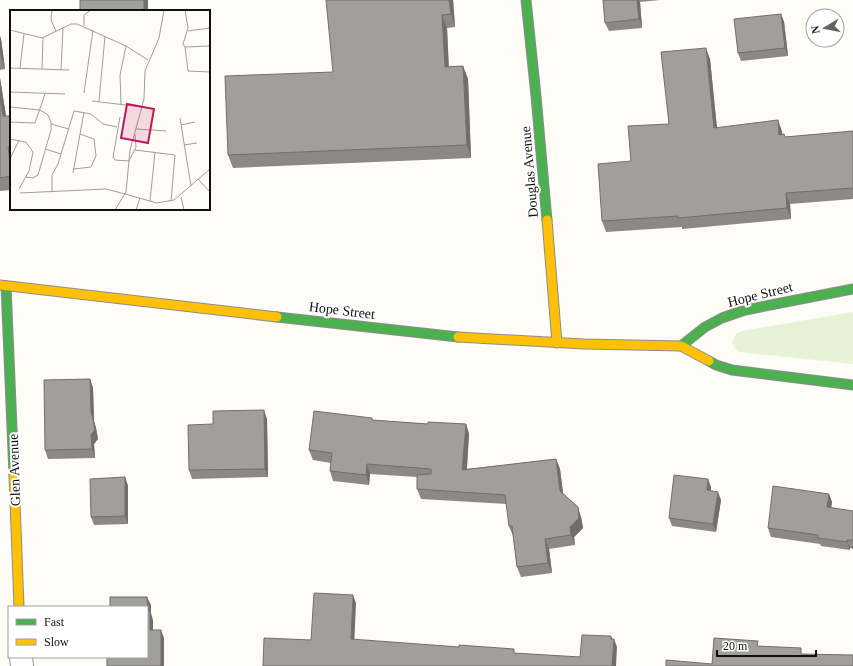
<svg xmlns="http://www.w3.org/2000/svg" width="853" height="666" font-family="'Times New Roman',serif">
  <style>
    .green { fill: #e7f3d7 }
    .lines { fill: none; stroke-linecap: round; stroke-linejoin: round }
    .street-casing { stroke: #979795; stroke-width: 24 }
    .fast-casing { stroke: #8e8d8b; stroke-width: 11 }
    .slow-casing { stroke: #8e8d8b; stroke-width: 11 }
    .street { stroke: #fffffe; stroke-width: 22 }
    .fast { stroke: #4caf50; stroke-width: 9 }
    .slow { stroke: #ffc107; stroke-width: 9 }
    .wall { fill: #8a8986 }
    .shaded-wall { fill: #716f6d }
    .building { fill: #a19f9c; stroke: #716f6d }
    .labels { text-anchor: middle; stroke-width: 4; stroke-linejoin: round; paint-order: stroke }
    .street-label { font-size: 14px; fill: #111; stroke: #fff }
    .inset-road { fill: none; stroke: #9f9e9b; stroke-width: 1 }
    .view { fill: #c2185b; fill-opacity: 0.15; stroke: #c2185b; stroke-width: 2 }
    .inset-edge { fill: none; stroke: #111; stroke-width: 2 }
  </style>
  <rect width="100%" height="100%" fill="#fdfcf7"/>
  <!-- green -->
  <path class="green" d="M853,312V364L739,352C729,346 731,335 742,331Z"/>
  <g class="lines">
    <!-- street casing -->
    <g class="street-casing">
      <polyline id="street" points="21,657 22,666"/>
    </g>
    <!-- fast casing -->
    <g class="fast-casing">
      <g id="fast">
        <polyline points="526,0 536,96 547,220"/>
        <polyline points="6,286 14,475"/>
        <polyline points="277,317 458,337"/>
        <polyline points="681,346 705,327 722,318 745,310 853,289"/>
        <polyline points="709,361 716,365 732,370 853,385"/>
      </g>
    </g>
    <!-- slow casing -->
    <g class="slow-casing">
      <g id="slow">
        <polyline points="547,220 557,343"/>
        <polyline points="0,285 277,317"/>
        <polyline points="458,337 584,344 681,346 709,361"/>
        <polyline points="14,475 19,607"/>
      </g>
    </g>
    <!-- street -->
    <use href="#street" class="street"/>
    <!-- fast -->
    <use href="#fast" class="fast"/>
    <!-- slow -->
    <use href="#slow" class="slow"/>
  </g>
  <!-- wall -->
  <g class="wall">
    <polygon points="453,0 455,27 447,28 449,67 463,66 468,79 471,158 233,168 228,155 333,72"/>
    <polygon points="603,0 660,0 640,2 642,28 609,31 605,23"/>
    <polygon points="781,14 784,22 788,56 741,61 738,53"/>
    <polygon points="0,36 1,39 5,69 0,70"/>
    <polygon points="710,59 717,128 782,131 782,134 784,134 785,137 853,131 853,199 790,204 791,219 682,229 682,227 606,232 602,221 631,161 669,124"/>
    <polygon points="0,78 6,116 10,116 11,120 11,190 0,191"/>
    <polygon points="90,379 93,388 94,421 96,428 98,439 94,444 95,458 48,459 45,450"/>
    <polygon points="267,419 268,477 192,479 189,470 213,424"/>
    <polygon points="373,420 428,424 466,424 469,434 467,469 556,459 560,469 563,493 581,517 583,528 574,537 575,545 549,549 552,573 521,577 517,567 513,536 509,526 507,504 421,499 417,489 417,477 370,474 369,485 333,481 330,471 331,463 313,460 309,450"/>
    <polygon points="125,477 128,486 128,524 94,525 91,517"/>
    <polygon points="711,487 711,491 721,500 716,532 672,526 669,518"/>
    <polygon points="829,494 832,502 831,508 853,511 853,549 850,548 850,550 821,546 820,544 771,537 768,528"/>
  </g>
  <!-- shaded-wall -->
  <g class="shaded-wall">
    <rect x="144" y="0" width="4" height="11"/>
    <polygon points="449,0 453,0 455,27 451,14"/>
    <polygon points="637,0 639,0 640,2 642,28 639,19"/>
    <polygon points="781,14 784,22 788,56 785,48"/>
    <polygon points="442,15 447,28 449,80 445,67"/>
    <polygon points="0,36 1,39 5,69 1,57 0,51"/>
    <polygon points="706,48 710,59 718,139 714,128"/>
    <polygon points="463,66 468,79 471,158 467,145"/>
    <polygon points="0,78 8,129 3,116 0,96"/>
    <polygon points="778,120 782,131 783,146 779,135"/>
    <polygon points="8,147 11,156 11,167"/>
    <polygon points="786,193 790,204 791,219 787,208"/>
    <polygon points="90,379 93,388 94,421 96,428 98,439 94,444 95,458 92,449"/>
    <polygon points="264,410 267,419 268,477 265,469"/>
    <polygon points="466,424 469,434 466,480 462,470"/>
    <polygon points="556,459 560,469 564,501 560,491"/>
    <polygon points="367,464 370,474 369,485 366,475"/>
    <polygon points="125,477 128,486 128,524 125,516"/>
    <polygon points="708,479 711,487 710,499 707,490"/>
    <polygon points="718,492 721,500 716,532 713,524"/>
    <polygon points="829,494 832,502 830,516 827,507"/>
    <polygon points="578,507 581,517 583,528 574,537 575,545 571,535 570,527"/>
    <polygon points="545,539 549,549 552,573 548,563"/>
    <polygon points="847,540 850,548 850,550 847,542"/>
    <polygon points="353,595 356,603 354,648 351,639"/>
    <polygon points="147,597 151,605 151,613 153,620 153,639 150,630 148,611"/>
    <polygon points="161,630 164,638 164,666 161,666"/>
    <polygon points="611,636 614,643 614,639 617,647 616,666 612,666"/>
  </g>
  <!-- building -->
  <g class="building">
    <rect x="80" y="0" width="64" height="11"/>
    <polygon points="326,0 449,0 451,14 442,15 445,67 463,66 467,145 228,155 225,76 333,72"/>
    <polygon points="603,0 637,0 639,19 605,23"/>
    <polygon points="781,14 785,48 738,53 734,19"/>
    <polygon points="706,48 714,128 778,120 779,135 784,134 785,137 853,131 853,188 786,193 787,208 678,218 678,216 602,221 598,164 631,161 628,126 669,124 661,52"/>
    <polygon points="0,96 3,116 10,116 11,126 11,146 8,147 11,167 11,176 0,178"/>
    <polygon points="90,379 91,412 93,419 95,430 91,435 92,449 45,450 44,380"/>
    <polygon points="264,410 265,469 189,470 188,425 213,424 213,411"/>
    <polygon points="314,411 372,418 372,420 428,424 428,422 466,424 462,470 556,459 560,491 578,507 579,518 570,527 571,535 545,539 548,563 517,567 512,526 509,526 505,495 417,489 417,475 431,474 431,469 367,464 366,475 330,471 332,453 309,450"/>
    <polygon points="674,475 708,479 707,490 718,492 713,524 669,518"/>
    <polygon points="125,477 125,516 91,517 90,479"/>
    <polygon points="773,486 829,494 827,507 853,511 853,540 847,540 847,542 818,538 818,535 768,528"/>
    <polygon points="314,593 353,595 351,639 459,647 459,645 514,649 514,653 580,657 582,635 611,636 611,639 614,639 612,666 263,666 264,638 311,640"/>
    <polygon points="110,597 147,597 148,611 150,611 150,630 161,630 161,666 107,666 107,657 147,657 147,607 110,607"/>
    <polygon points="714,638 758,641 757,646 801,648 801,654 853,655 853,666 666,666 666,660 712,664"/>
  </g>
  <g class="labels">
    <!-- street labels -->
    <g class="street-label">
      <text transform="translate(529 172) rotate(-95)" y="5">Douglas Avenue</text>
      <text transform="translate(760 294) rotate(-14)" y="5">Hope Street</text>
      <text transform="translate(342 310) rotate(7)" y="5">Hope Street</text>
      <text transform="translate(14 470) rotate(-92)" y="5">Glen Avenue</text>
    </g>
  </g>
  <!-- overview -->
  <g transform="translate(10 10)">
    <rect width="200" height="200" fill="#fdfcf7"/>
    <path class="inset-road" d="M42,0L41,10L46,21M74,16V5L81,0M0,20L32,28L61,14H67L116,36L138,50M178,21L200,18M175,37L178,61L200,62M175,37L173,34L178,18L175,0M175,37L200,36M0,58L59,60M10,58L14,24M32,59L33,27M51,60L53,18M0,82L55,84M74,83L83,20M82,91L132,97M89,91L95,26M111,94L110,65L116,36M0,97L30,100L38,105L41,112V120L28,165L23,168L16,167M110,107L103,147L105,150L119,151M170,108L181,176M0,112L25,113L35,84M41,114L59,119M171,115L185,112M126,119L156,121M0,129L16,132L23,142L19,161L9,179M174,135L187,133M35,139L51,144M125,140L165,145L161,191M0,149L9,130M119,151L126,137L125,124M64,159L81,157L86,146L84,129L70,124M63,163L74,102M188,169L200,182M42,181V165L48,154L64,101L81,104L93,114L107,117M10,183L96,179L115,184M115,184L147,193L164,190L200,159M171,187L174,200M140,191L145,142M105,200L116,182L120,140L134,89L135,61L149,28L154,0M126,200L130,188"/>
    <path class="view" d="M117,94L144,99L138,133L111,128Z"/>
    <rect width="200" height="200" class="inset-edge"/>
  </g>
  <!-- legend -->
  <rect x="8" y="606" width="140" height="52" fill="#ffffff" stroke="#a0a0a0"/>
  <rect x="16" y="619" width="20" height="6" fill="#4caf50" stroke="#a0a0a0"/>
  <text x="44" y="626" font-size="12" fill="#111111">Fast</text>
  <rect x="16" y="639" width="20" height="6" fill="#ffc107" stroke="#a0a0a0"/>
  <text x="44" y="646" font-size="12" fill="#111111">Slow</text>
  <!-- north arrow -->
  <g transform="translate(825 28) rotate(260)"><circle r="19" fill="#ffffff" stroke="#a0a0a0"/>
  <path d="M0-3L7 15L0 10L-7 15Z" fill="#646362"/>
  <text y="-6" font-size="11" font-weight="bold" text-anchor="middle" fill="#111111">N</text>
  </g>
  <!-- scale -->
  <path d="M717 650v6h99v-6" fill="none" stroke="#111111" stroke-width="2"/>
  <text x="723" y="650" font-size="12" fill="#111111" stroke="#ffffff" stroke-width="3" paint-order="stroke">20 m</text>
</svg>
